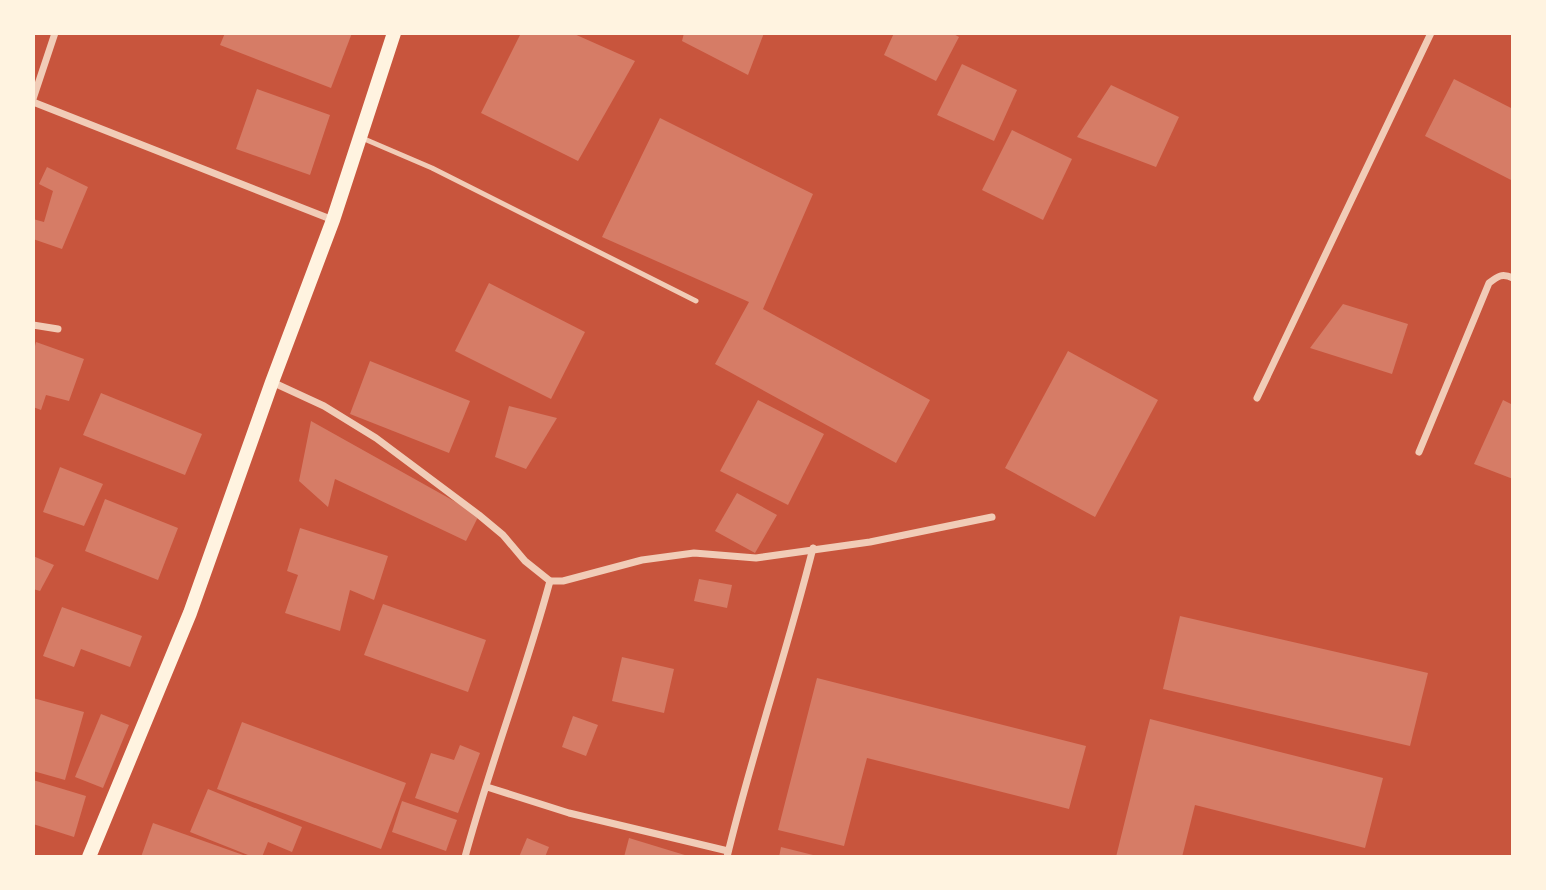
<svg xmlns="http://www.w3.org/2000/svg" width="1546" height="890" font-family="Poppins,sans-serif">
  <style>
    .building { fill: #d67c66 }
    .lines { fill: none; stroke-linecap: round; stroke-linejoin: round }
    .service { stroke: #f1ccb7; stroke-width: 5 }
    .minor { stroke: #f1ccb7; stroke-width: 7 }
    .secondary { stroke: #fff3e0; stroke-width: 14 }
  </style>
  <rect width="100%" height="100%" fill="#c8553d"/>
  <!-- building -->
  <g class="building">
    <polygon points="225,33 352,33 331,88 220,45"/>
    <polygon points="521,33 572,33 635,61 578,161 481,113"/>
    <polygon points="684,33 764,33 748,75 682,41"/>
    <polygon points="894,33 952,33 959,37 936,81 884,55"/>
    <polygon points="962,64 1017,90 994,141 937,115"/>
    <polygon points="1454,79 1513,109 1513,181 1425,136"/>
    <polygon points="1111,85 1179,117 1156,167 1077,137"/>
    <polygon points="257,89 330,115 310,175 236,149"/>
    <polygon points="660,118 813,194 763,309 930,400 896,463 715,364 749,302 602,237"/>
    <polygon points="1012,130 1072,159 1043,220 982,190"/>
    <polygon points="47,167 88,187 62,249 33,239 33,219 44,222 53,191 39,184"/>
    <polygon points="489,283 585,332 551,399 455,351"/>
    <polygon points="1343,304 1408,324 1392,374 1310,348"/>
    <polygon points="36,342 84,359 69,401 46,395 41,410 33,407 33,354"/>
    <polygon points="1068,351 1158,400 1095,517 1005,468"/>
    <polygon points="370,361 470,401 449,453 350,414"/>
    <polygon points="101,393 202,434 185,475 83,435"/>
    <polygon points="758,400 824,434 788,505 720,471"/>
    <polygon points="1503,400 1513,405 1513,479 1474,464"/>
    <polygon points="509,406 557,418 526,469 495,457"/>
    <polygon points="311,421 479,515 466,541 335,479 328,507 299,481"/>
    <polygon points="60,467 103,484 84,526 43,512"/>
    <polygon points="737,493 777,515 755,553 715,531"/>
    <polygon points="105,499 178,528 158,580 85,551"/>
    <polygon points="300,528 388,556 374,600 350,590 340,631 285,613 298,575 287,571"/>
    <polygon points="33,556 54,565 40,591 33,589"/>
    <polygon points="699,579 732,585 727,608 694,601"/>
    <polygon points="383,604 486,640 468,692 364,655"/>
    <polygon points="62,607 142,636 130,667 81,649 74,667 43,656"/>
    <polygon points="1180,616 1428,673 1410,746 1163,689"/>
    <polygon points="622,657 674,669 664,713 612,701"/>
    <polygon points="817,678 1086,746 1069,809 867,758 844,846 778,830"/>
    <polygon points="33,698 84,712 65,780 33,771"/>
    <polygon points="101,714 129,725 103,788 75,777"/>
    <polygon points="573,716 598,725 586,756 562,747"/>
    <polygon points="1150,719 1383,778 1365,848 1195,805 1182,857 1116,857"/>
    <polygon points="242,722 406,783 381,849 217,789"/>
    <polygon points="460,745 480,753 458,813 415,798 431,753 454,760"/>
    <polygon points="33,780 86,796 74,837 33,824"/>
    <polygon points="208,789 302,827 292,852 268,842 262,857 253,857 190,832"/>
    <polygon points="402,801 457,820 446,851 392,832"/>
    <polygon points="153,823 246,856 246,857 141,857"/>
    <polygon points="527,838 549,847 545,857 519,857"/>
    <polygon points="629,838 688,856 688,857 624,857"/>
    <polygon points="781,847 817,856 817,857 779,857"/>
  </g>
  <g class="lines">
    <!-- service -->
    <polyline class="service" points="362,138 432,168 696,301"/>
    <!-- minor -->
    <g class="minor">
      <polyline points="33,99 55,33"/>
      <polyline points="33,102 333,220"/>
      <polyline points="33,325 58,329"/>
      <polyline points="272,382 324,406 376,438 479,515 503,535 525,561 550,581 563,581 642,560 694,553 756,558 870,542 992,517"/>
      <polyline points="1257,398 1431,33"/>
      <path d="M1419,452L1489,283C1498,276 1502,273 1513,278"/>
      <polyline points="487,787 569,813 728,851"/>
      <path d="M465,857C490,764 525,674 550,581"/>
      <path d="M727,857C752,753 787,652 813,548"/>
    </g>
    <!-- secondary -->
    <polyline class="secondary" points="89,857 190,613 272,382 333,220 394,33"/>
  </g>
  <!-- border -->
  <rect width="1546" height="890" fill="none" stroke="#fff3e0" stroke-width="70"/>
</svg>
